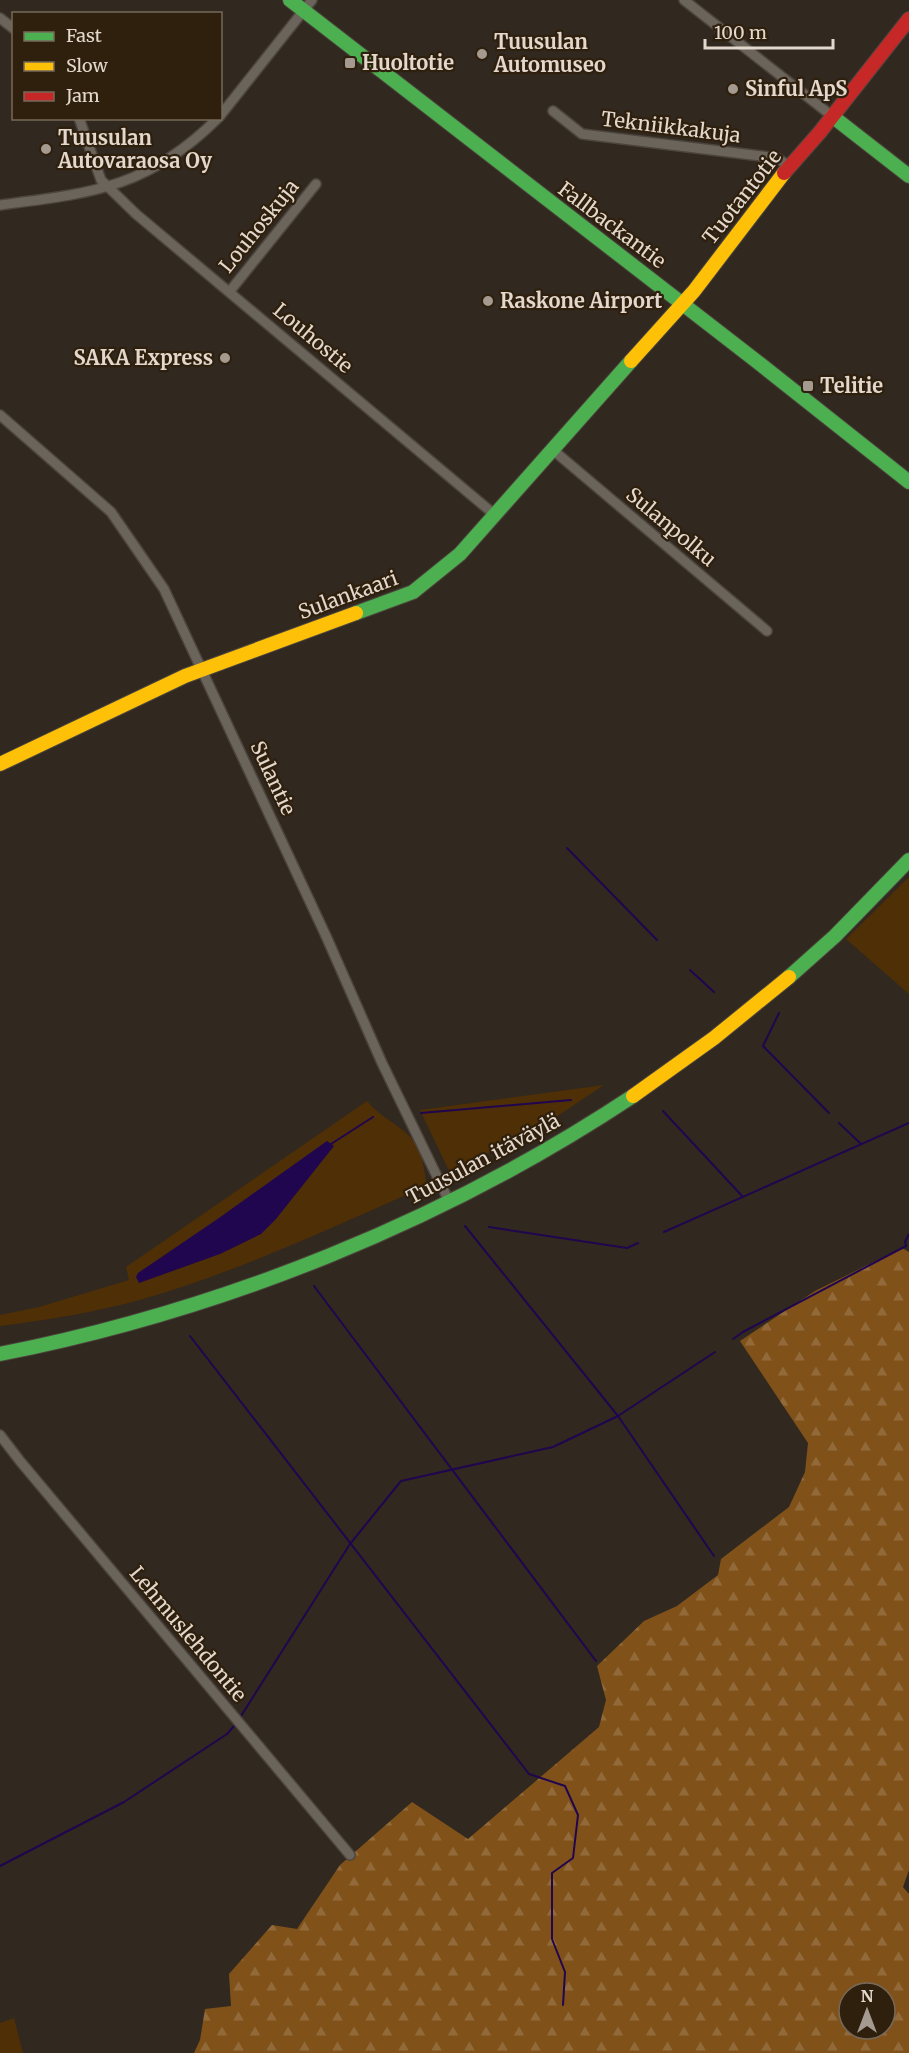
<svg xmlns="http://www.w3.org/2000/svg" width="909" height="2053" font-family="Merriweather,serif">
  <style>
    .grass { fill: #4e2f06 }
    .forest { fill: url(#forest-firs); fill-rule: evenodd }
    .water { fill: #20064f }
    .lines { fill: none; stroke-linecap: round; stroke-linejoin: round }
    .stream { stroke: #20064f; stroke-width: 2 }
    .street-casing { stroke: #4c453d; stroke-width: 12 }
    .fast-casing { stroke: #4c453d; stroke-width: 16 }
    .slow-casing { stroke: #4c453d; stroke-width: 16 }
    .jam-casing { stroke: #4c453d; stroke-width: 16 }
    .street { stroke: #6b645b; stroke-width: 9 }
    .fast { stroke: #4caf50; stroke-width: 14 }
    .slow { stroke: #ffc107; stroke-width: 14 }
    .jam { stroke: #c62828; stroke-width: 14 }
    .poi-dot { fill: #a59a90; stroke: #2f1f0d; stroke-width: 2 }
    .labels { text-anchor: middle; stroke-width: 4.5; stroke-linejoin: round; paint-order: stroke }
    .poi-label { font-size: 20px; font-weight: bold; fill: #e3d8cd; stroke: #2f1f0d; text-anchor: start }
    .street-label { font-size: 20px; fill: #e3d8cd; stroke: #2f1f0d }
  </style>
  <defs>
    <pattern id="forest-firs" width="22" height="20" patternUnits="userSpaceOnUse" patternTransform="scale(1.5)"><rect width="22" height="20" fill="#80521a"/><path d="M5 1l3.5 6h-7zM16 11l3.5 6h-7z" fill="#926a3a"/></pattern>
  </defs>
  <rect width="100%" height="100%" fill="#31281f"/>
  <!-- grass -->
  <g class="grass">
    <polygon points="909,877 909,994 846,939"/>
    <polygon points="604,1085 553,1119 450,1173 420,1110"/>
    <path d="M367,1101C381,1118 402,1126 414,1141C423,1152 424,1172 427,1186C334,1226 241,1271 143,1299C97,1312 48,1320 0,1326V1315L39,1307L129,1280L126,1267Z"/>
    <polygon points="14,2018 23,2053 0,2053 0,2023"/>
  </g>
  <!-- forest -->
  <path class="forest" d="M902,1248L909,1252V1870L903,1887L909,1894V2053H194L200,2040L205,2009L231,2006L229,1974L272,1925L297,1929L340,1865L412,1802L468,1839L599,1727L606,1700L597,1666L644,1621L677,1606L718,1575L721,1559L789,1507L805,1472L808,1443L740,1341L815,1291ZM849,1993H885V2029H849Z"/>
  <!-- water -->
  <polygon class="water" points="327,1141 334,1146 276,1219 261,1234 220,1254 139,1283 136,1277 138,1273 219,1218"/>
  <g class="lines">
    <!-- stream -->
    <g class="stream">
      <polyline points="567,848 657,940"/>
      <polyline points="690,970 714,992"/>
      <polyline points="779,1013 763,1046 829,1113"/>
      <polyline points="663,1111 743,1197"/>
      <polyline points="421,1113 571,1100"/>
      <polyline points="839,1123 861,1144"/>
      <polyline points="331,1144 373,1117"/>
      <polyline points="465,1226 618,1416 714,1556"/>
      <polyline points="489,1227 627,1248 638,1243"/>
      <polyline points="664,1232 909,1123"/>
      <polyline points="906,1245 905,1242 909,1234"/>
      <polyline points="314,1286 596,1661"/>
      <polyline points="190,1336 529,1774 565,1786 578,1815 573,1858 552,1873 552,1939 565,1972 563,2005"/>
      <polyline points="733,1339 743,1332 906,1246"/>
      <polyline points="241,1716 350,1544 401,1481 553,1447 618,1416 715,1352"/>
      <polyline points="0,1866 124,1802 227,1734 234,1726"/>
    </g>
    <!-- street casing -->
    <g class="street-casing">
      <g id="street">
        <polyline points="684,0 832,116"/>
        <polyline points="0,18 14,29"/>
        <polyline points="553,111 582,134 777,158 789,166"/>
        <polyline points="220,116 312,0"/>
        <polyline points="79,118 101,180 136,214 495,515"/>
        <path d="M0,205C93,193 148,188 218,118"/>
        <polyline points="230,291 316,184"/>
        <polyline points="0,415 111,512 164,589 326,936 382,1063 449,1201"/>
        <polyline points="553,450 767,631"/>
        <polyline points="0,1435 20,1461 350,1855"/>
      </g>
    </g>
    <!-- fast casing -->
    <g class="fast-casing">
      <g id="fast">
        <polyline points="290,0 755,360 909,482"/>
        <polyline points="832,116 909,176"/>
        <polyline points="356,613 413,592 460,554 631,361"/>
        <polyline points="789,977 835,936 909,860"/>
        <path d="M0,1354C223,1310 443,1222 633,1096"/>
      </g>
    </g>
    <!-- slow casing -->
    <g class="slow-casing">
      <g id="slow">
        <polyline points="631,361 694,291 784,173"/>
        <polyline points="0,764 185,676 356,613"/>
        <polyline points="633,1096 714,1038 789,977"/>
      </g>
    </g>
    <!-- jam casing -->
    <g class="jam-casing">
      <polyline id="jam" points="784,173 820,132 909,19"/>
    </g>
    <!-- street -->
    <use href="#street" class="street"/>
    <!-- fast -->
    <use href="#fast" class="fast"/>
    <!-- slow -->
    <use href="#slow" class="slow"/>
    <!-- jam -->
    <use href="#jam" class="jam"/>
  </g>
  <!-- markers -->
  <g class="poi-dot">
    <circle cx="482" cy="54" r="6"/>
    <rect x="344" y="57" width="12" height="12" rx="3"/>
    <circle cx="733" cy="89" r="6"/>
    <circle cx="46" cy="149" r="6"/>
    <circle cx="488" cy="301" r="6"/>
    <circle cx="225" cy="358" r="6"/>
    <rect x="802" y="380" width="12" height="12" rx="3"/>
  </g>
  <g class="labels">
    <!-- poi labels -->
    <g class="poi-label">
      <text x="494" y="49">Tuusulan<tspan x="494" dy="23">Automuseo</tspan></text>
      <text x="362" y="70">Huoltotie</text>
      <text x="745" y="96">Sinful ApS</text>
      <text x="58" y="145">Tuusulan<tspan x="58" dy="23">Autovaraosa Oy</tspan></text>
      <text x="500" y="308">Raskone Airport</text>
      <text x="213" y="365" text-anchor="end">SAKA Express</text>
      <text x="820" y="393">Telitie</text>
    </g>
    <!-- street labels -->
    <g class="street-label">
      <text transform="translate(671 127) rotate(7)" y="7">Tekniikkakuja</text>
      <text transform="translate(742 197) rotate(-52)" y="7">Tuotantotie</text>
      <text transform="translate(612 225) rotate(37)" y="7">Fallbackantie</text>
      <text transform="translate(259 226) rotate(-51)" y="7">Louhoskuja</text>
      <text transform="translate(313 338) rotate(40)" y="7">Louhostie</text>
      <text transform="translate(671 527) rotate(40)" y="7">Sulanpolku</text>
      <text transform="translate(348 595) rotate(-20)" y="7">Sulankaari</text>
      <text transform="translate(273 778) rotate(65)" y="7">Sulantie</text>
      <text transform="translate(483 1159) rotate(-28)" y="7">Tuusulan itäväylä</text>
      <text transform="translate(188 1634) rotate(50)" y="7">Lehmuslehdontie</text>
    </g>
  </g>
  <!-- legend -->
  <rect x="12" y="12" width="210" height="108" fill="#2f1f0d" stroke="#77695a" stroke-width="1.5"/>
  <rect x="24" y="32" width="30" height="9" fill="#4caf50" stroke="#77695a" stroke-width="1.5"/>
  <text x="66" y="42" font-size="18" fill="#e3d8cd">Fast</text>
  <rect x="24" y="62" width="30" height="9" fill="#ffc107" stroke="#77695a" stroke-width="1.5"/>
  <text x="66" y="72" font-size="18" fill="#e3d8cd">Slow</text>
  <rect x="24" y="92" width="30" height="9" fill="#c62828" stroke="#77695a" stroke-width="1.5"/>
  <text x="66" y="102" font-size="18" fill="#e3d8cd">Jam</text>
  <!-- north arrow -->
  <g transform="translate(867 2011)"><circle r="28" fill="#2f1f0d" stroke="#77695a" stroke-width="1.5"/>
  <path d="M0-4.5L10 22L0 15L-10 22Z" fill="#a59a90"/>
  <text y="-9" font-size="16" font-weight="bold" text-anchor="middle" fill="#e3d8cd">N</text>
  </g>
  <!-- scale -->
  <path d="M705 39v9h128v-9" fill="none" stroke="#e3d8cd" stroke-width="3"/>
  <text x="714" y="39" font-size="18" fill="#e3d8cd" stroke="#2f1f0d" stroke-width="4.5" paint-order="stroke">100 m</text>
</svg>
